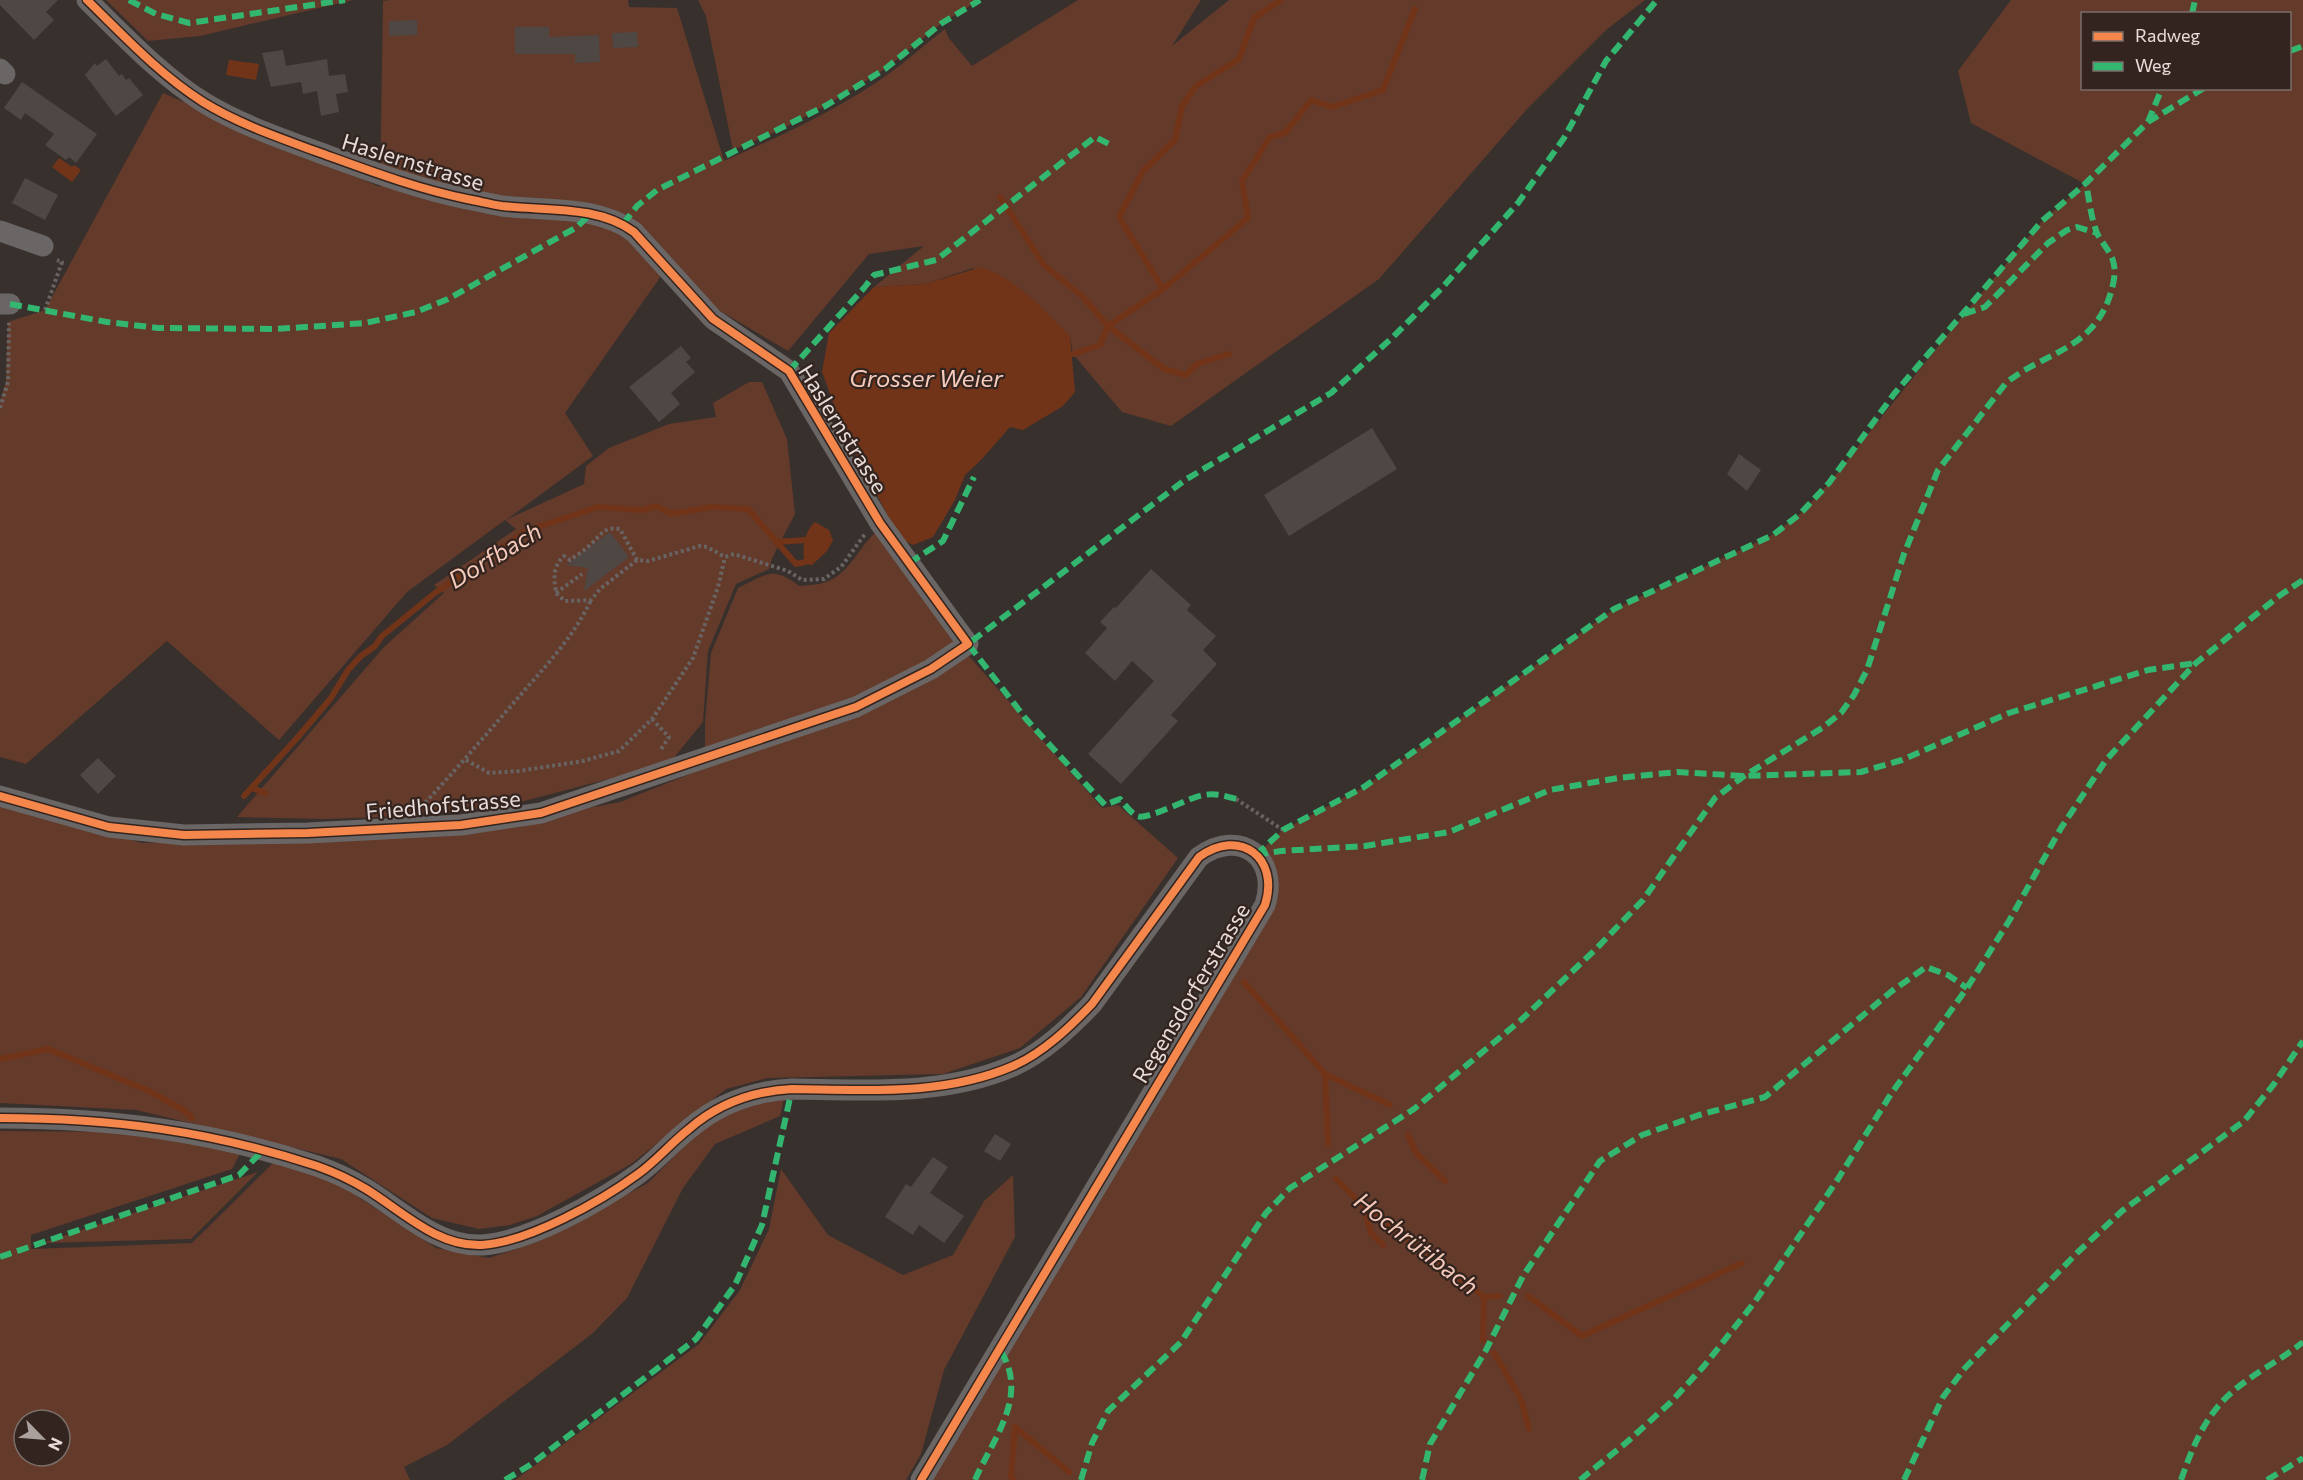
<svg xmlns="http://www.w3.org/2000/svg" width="2303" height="1480" font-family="Commissioner,sans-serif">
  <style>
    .green { fill: #643a2a; fill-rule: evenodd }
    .water { fill: #713419 }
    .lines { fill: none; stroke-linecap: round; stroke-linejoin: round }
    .stream { stroke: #713419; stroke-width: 6 }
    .building { fill: #4e4744 }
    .path { stroke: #686463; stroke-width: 4; stroke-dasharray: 3 3; stroke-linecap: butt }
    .minor { stroke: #696665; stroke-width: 21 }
    .quiet { stroke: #33b770; stroke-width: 6; stroke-dasharray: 12 6; stroke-linecap: butt }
    .cycleway-casing { stroke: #33241f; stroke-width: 11 }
    .cycleway { stroke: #f5874c; stroke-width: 8 }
    .labels { text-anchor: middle; stroke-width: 4.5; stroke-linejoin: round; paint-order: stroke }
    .street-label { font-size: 22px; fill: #e7dcd9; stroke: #33241f }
    .water-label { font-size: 24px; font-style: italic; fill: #f5caba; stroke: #33241f }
  </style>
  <rect width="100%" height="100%" fill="#38302d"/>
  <!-- green -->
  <g class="green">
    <polygon points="106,0 353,0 200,36 148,41"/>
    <path d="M390,0H628L629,7L677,8L724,161C780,136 836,111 887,75C907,61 925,44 945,29L948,37L972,66L1078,0H1201L1172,46L1229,0H1645L1606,30L1528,108L1379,279L1171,426L1122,412L1073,354L1070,336L973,268L925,284L874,287L924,246L869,254L788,351L661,276L565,413L593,456L506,520L584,484L586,466L609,448L669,424L716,417L713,403L749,382H762L787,439L795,514L773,556L769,569L736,584L708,651L703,722L672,760L624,775L501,807L383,817L325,819L237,817L384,647L444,593L434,585L516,529L505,520L407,592L279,740L167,641L26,764L0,757V401L6,382L8,322L45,310L163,93L380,187L383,1Z"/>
    <polygon points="698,0 980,0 942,23 885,69 827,105 780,130 733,150 706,16"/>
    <path d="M2011,0H2303V1480H921L1265,905L1256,855L1283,830L1364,787L1614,609L1772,535L1800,514L1829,483L1964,314L2042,221L2085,184L1971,123L1958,71ZM2082,14H2290V88H2082Z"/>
    <path d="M877,531L954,639L1102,808L1118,805L1178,858L1081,997L1020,1048L943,1074L768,1078L726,1089L631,1164L537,1216L510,1225L479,1229L432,1218L341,1159L136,1110L0,1103V802L142,843L462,832L620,802L705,768V722L711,653L738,588C766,575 772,565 799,586C807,585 815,585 823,583C849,576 858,547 877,531Z"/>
    <path d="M784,1099L780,1116L715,1144L683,1188L627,1298L593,1333L447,1445L404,1467L410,1480H0V1131L132,1132L241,1152L232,1169L31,1235V1249L192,1243L274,1162L334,1181L436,1248L489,1258L537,1242L648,1183L699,1131L742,1106ZM24,1420H60V1456H24Z"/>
    <polygon points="781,1169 828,1235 903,1275 953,1255 984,1201 1013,1175 1015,1237 944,1370 921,1454 906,1480 515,1480 699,1344 740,1290 769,1229"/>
    <polygon points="258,1172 191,1239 42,1243"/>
  </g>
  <!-- water -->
  <g class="water">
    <polygon points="229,60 259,64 256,80 226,75"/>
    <polygon points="59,158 72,167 74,165 81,170 72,182 52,167"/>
    <path d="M981,267C1017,279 1044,310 1070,336L1075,392L1063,406L1023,430L1010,427L981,460L965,475L955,500L933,537L913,545L899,538L841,424L822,372L829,333L874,287L925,284Z"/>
    <path d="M815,522L829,530L833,540L827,551L812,565L806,564C800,552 805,530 815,522Z"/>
  </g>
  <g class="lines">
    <!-- stream -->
    <g class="stream">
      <polyline points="1000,197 1044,265 1083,297 1108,326 1164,369 1186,375 1197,364 1229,354"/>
      <polyline points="1163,289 1119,217 1143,171 1175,140 1182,106 1196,86 1239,59 1254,18 1281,0"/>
      <polyline points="1073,354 1100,345 1108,326 1163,289 1248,218 1242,181 1270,137 1285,133 1311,100 1332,107 1383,90 1415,9"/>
      <polyline points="776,542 806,540"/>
      <polyline points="252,788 265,793"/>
      <polyline points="244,796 298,737 331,698 348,670 361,656 375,646 382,636 435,593 526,531 598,507 642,510 657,506 671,514 711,507 748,509 796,564 805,562"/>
      <polyline points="1244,982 1325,1074 1328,1144"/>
      <polyline points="0,1059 48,1049 147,1090 185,1111 192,1118"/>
      <polyline points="1325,1074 1390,1105"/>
      <polyline points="1408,1135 1416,1153 1445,1181"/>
      <polyline points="1336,1179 1354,1197 1484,1297 1500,1296"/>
      <polyline points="1363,1204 1371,1233 1383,1245"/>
      <polyline points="1528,1296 1582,1336 1742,1263"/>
      <polyline points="1483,1340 1484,1297"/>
      <polyline points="1494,1353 1521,1399 1529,1429"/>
      <polyline points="1015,1427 1069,1472"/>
      <polyline points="1014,1480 1011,1477 1015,1427"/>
    </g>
  </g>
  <!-- building -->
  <g class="building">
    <polygon points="0,0 58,0 46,12 54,20 34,40 0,5"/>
    <polygon points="417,20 417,35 389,36 389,21"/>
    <polygon points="515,27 549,27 549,37 599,35 600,62 575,63 575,54 515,54"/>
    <polygon points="637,32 638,47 613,48 612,33"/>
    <polygon points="283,50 286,66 327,59 329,76 345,74 348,92 336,94 339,112 321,116 317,91 303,94 301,82 271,87 262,53"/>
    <polygon points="106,59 119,76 122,74 126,80 129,78 143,95 116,116 85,75 95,63 97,66"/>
    <polygon points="22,82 97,134 76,163 69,157 66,160 45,145 54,134 25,113 21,120 4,108"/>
    <polygon points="25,178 58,195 45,220 12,203"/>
    <polygon points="681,346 691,358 686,362 695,372 671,393 680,404 659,422 629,387"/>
    <polygon points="1372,428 1397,469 1289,536 1264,495"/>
    <polygon points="1739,454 1761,470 1747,491 1727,474"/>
    <polygon points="610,532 629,557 584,591 588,568 566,565"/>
    <polygon points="1151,569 1191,605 1187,610 1216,636 1203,650 1217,664 1171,715 1178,721 1121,784 1088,754 1154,681 1132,661 1115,681 1085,653 1107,628 1100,622 1114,607 1116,608"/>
    <polygon points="98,758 116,776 98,794 80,775"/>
    <polygon points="995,1134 1011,1144 1000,1161 984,1151"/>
    <polygon points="933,1157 948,1167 930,1193 964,1216 944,1243 919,1225 913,1235 885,1217 906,1184 911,1187"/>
  </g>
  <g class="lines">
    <!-- path -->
    <g class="path">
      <polyline points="45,310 62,262 57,260"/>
      <polyline points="0,408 8,382 9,323"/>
      <path d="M637,560L600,589L591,600L565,601L556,593C554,578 552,567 564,556L570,560C577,555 585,550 591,544C601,535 604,526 620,529L637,560L648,561L700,546L707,547L725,557L734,554L788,571L802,580L824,579L841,567L865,534"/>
      <polyline points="556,593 582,574"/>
      <polyline points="652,719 669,737 660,751"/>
      <polyline points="466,760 489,773 519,771 583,761 619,751 652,719 693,658 718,587 725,557"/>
      <polyline points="1236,799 1283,830"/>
      <path d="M421,807C454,772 485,736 516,700C543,669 574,637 591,600"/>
    </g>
    <!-- minor -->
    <g class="minor">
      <polyline points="0,69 5,74"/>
      <polyline points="0,231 43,246"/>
      <polyline points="0,304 10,304"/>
      <path d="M0,796L109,827L184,835L308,833L461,825L541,813L856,707L931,669L968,644L880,523L789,371L713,319L634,232C598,205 545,211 502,206C490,204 478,201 467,199C414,188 365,169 315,151C277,137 237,123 203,102C159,74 124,36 87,0"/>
      <path d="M0,1118C111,1118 211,1131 317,1166C334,1172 351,1180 366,1189C402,1211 437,1247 482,1245C529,1242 601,1201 638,1174C656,1161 671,1143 689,1129C719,1103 753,1091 792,1089C867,1090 944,1096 1013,1066C1043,1053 1070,1027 1092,1004L1199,857C1240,827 1280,858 1265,905L921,1480"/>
    </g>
    <!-- quiet -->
    <g class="quiet">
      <polyline points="129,0 156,14 189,23 345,0"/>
      <polyline points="2192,14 2195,0"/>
      <polyline points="2290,51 2303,46"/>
      <polyline points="2148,122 2162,88"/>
      <polyline points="623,224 637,206 657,190 827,105 885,69 942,23 980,0"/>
      <polyline points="10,304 107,322 158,328 276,329 365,323 416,312 448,299 577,227 590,214"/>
      <polyline points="1964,314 1985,307 2048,243 2067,230 2077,227 2097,233"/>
      <polyline points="789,371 864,288 874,275 936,260 1095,137 1109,144"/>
      <polyline points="909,563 943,541 974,477"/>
      <path d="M1236,799C1225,796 1216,793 1204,795C1189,797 1147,821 1137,816C1131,813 1125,805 1120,799L1105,805L1026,719L968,644L1185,480L1331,393L1393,337L1441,289L1518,203L1564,138L1606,61L1657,0"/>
      <polyline points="1256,855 1283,830 1364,787 1614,609 1773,535 1800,514 1829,483 1894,394 2042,221 2086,183 2148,122 2204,88"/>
      <polyline points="1256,855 1281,851 1365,846 1449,832 1550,790 1618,778 1677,772 1744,776 1861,772 1902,760 2009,713 2148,670 2196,663"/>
      <polyline points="0,1257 239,1175 263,1150"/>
      <polyline points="505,1480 530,1465 696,1339 735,1285 762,1225 792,1089"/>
      <path d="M975,1480C993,1438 1030,1396 1000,1350"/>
      <path d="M1081,1480L1092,1443L1108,1411L1181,1342L1266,1213L1290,1188L1414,1109L1521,1020L1596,949L1643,900L1715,798L1744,776L1822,728L1841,713L1854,695L1867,670L1904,554L1938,470L2006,383C2043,353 2088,351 2108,301C2112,290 2116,277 2114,265C2112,252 2102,244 2097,233C2091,218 2089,199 2086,183"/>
      <polyline points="1422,1480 1430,1444 1486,1350 1523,1276 1600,1161 1642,1135 1699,1115 1765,1097 1892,991 1926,967 1948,975 1967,988"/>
      <polyline points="1580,1480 1627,1442 1670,1403 1704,1366 1754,1303 1836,1182 1891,1094 1967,988 2009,921 2061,828 2106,760 2196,663 2279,596 2303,580"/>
      <polyline points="1904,1480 1943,1397 1965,1368 2078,1252 2122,1211 2244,1121 2274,1084 2303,1041"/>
      <path d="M2181,1480C2192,1448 2205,1416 2231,1393C2252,1374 2280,1361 2303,1342"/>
      <polyline points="2267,1480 2303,1458"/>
    </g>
    <!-- cycleway casing -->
    <g class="cycleway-casing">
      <g id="cycleway">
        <path d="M0,796L109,827L184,835L308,833L461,825L541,813L856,707L931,669L968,644L880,523L789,371L713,319L634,232C598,205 545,211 502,206C490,204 478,201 467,199C414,188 365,169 315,151C277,137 237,123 203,102C159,74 124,36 87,0"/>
        <path d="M0,1118C111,1118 211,1131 317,1166C334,1172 351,1180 366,1189C402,1211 437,1247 482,1245C529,1242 601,1201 638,1174C656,1161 671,1143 689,1129C719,1103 753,1091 792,1089C867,1090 944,1096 1013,1066C1043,1053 1070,1027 1092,1004L1199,857C1240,827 1280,858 1265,905L921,1480"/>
      </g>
    </g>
    <!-- cycleway -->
    <use href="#cycleway" class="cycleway"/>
  </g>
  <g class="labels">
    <!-- street labels -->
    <g class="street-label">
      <text transform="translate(413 162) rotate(17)" y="8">Haslernstrasse</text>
      <text transform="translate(843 429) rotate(58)" y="8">Haslernstrasse</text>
      <text transform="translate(443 805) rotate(-5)" y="8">Friedhofstrasse</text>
      <text transform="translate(1191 993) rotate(-59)" y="8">Regensdorferstrasse</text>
    </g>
    <!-- water labels -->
    <g class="water-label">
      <text x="926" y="387">Grosser Weier</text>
      <text transform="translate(495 556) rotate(-31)" y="8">Dorfbach</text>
      <text transform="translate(1416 1244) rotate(38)" y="8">Hochrütibach</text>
    </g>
  </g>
  <!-- legend -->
  <rect x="2081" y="12" width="210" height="78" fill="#33241f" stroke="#7b6e69" stroke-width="1.5"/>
  <rect x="2093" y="32" width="30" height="9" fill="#f5874c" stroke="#7b6e69" stroke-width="1.5"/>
  <text x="2135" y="42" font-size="18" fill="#e7dcd9">Radweg</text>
  <rect x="2093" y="62" width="30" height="9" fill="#33b770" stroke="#7b6e69" stroke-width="1.5"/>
  <text x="2135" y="72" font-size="18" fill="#e7dcd9">Weg</text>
  <!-- north arrow -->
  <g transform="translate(42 1438) rotate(115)"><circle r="28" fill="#33241f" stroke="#7b6e69" stroke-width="1.5"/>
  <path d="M0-4.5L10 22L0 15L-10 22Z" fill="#aaa09d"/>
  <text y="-9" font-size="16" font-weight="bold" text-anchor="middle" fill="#e7dcd9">N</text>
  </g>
</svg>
